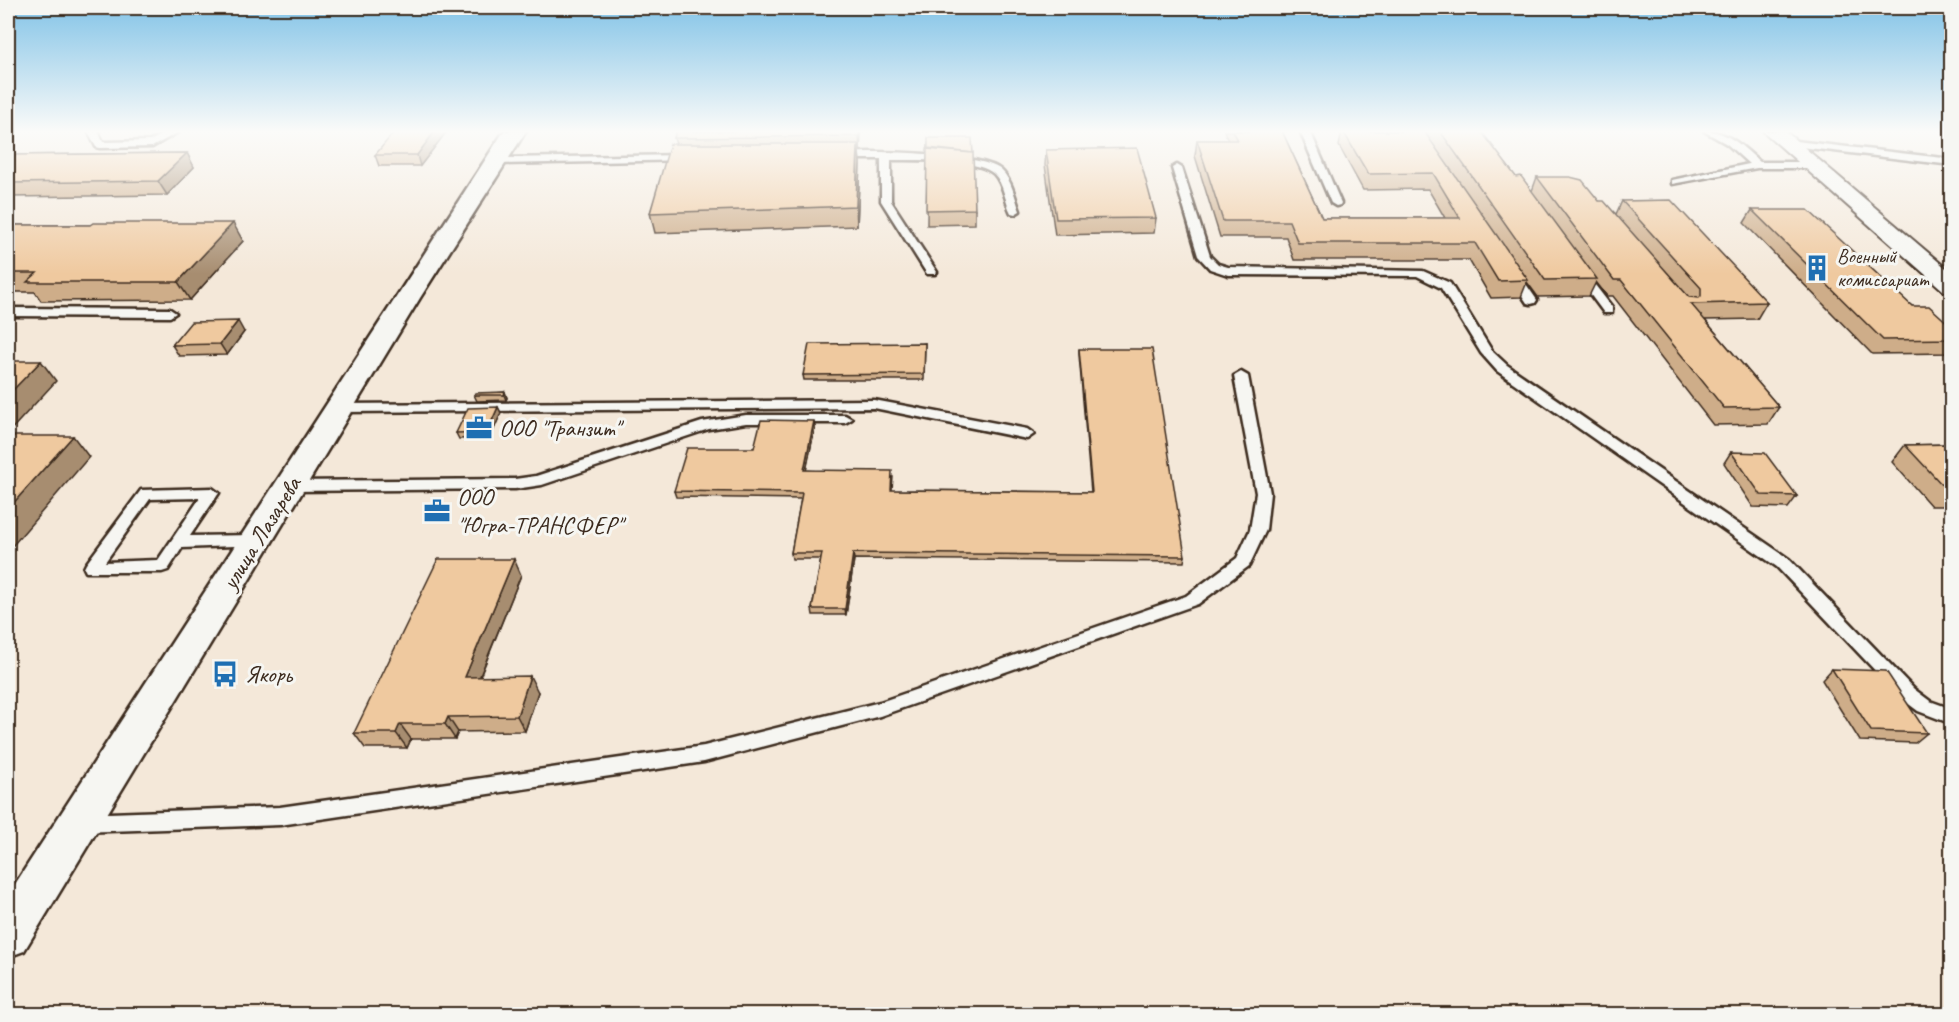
<svg xmlns="http://www.w3.org/2000/svg" width="1959" height="1022" font-family="Caveat,sans-serif">
  <style>
    .built { fill: #f4e8d9 }
    .lines { fill: none; stroke-linecap: round; stroke-linejoin: round }
    .service-casing { stroke: #3b2a1e; stroke-width: 5 }
    .minor-casing { stroke: #3b2a1e; stroke-width: 4 }
    .secondary-casing { stroke: #3b2a1e; stroke-width: 5 }
    .service { fill: #f6f6f2; fill-rule: evenodd }
    .minor { fill: #f6f6f2; fill-rule: evenodd }
    .secondary { fill: #f6f6f2; fill-rule: evenodd }
    .wall { fill: #cead89; stroke: #3b2a1e; stroke-width: 1.5 }
    .shaded-wall { fill: #a78d6f; stroke: #3b2a1e; stroke-width: 1.5 }
    .building { fill: #efc99f; stroke: #3b2a1e; stroke-width: 1.5 }
    .labels { text-anchor: middle; stroke-width: 6; stroke-linejoin: round; paint-order: stroke }
    .far-poi-label { font-size: 20px; fill: #3b2a1e; stroke: #f6f6f2; text-anchor: start }
    .poi-label { font-size: 24px; fill: #3b2a1e; stroke: #f6f6f2; text-anchor: start }
    .street-label { font-size: 24px; fill: #3b2a1e; stroke: #f6f6f2 }
  </style>
  <rect width="100%" height="100%" fill="#f6f6f2"/>
  <filter id="ink" filterUnits="userSpaceOnUse"><feTurbulence type="fractalNoise" baseFrequency=".0167" numOctaves="2"/><feDisplacementMap in="SourceGraphic" scale="12" xChannelSelector="R" yChannelSelector="G"/><feConvolveMatrix kernelMatrix="1 2 1 2 8 2 1 2 1" color-interpolation-filters="sRGB"/></filter>
  <g filter="url(#ink)">
    <!-- built -->
    <rect class="built" x="8" y="131" width="1943" height="883"/>
    <g class="lines">
      <!-- service casing -->
      <g class="service-casing">
        <g id="service">
          <polygon points="88,131 98,131 103,142 150,141 168,131 180,131 152,147 100,148 96,147"/>
          <polygon points="1300,131 1310,131 1341,203 1340,205 1336,206 1331,203"/>
          <path d="M1704,131C1727,130 1743,147 1760,162H1812L1817,165L1812,168H1757L1672,184V180L1749,164L1727,144Z"/>
          <polygon points="1787,140 1952,159 1952,165 1783,145 1783,141"/>
          <path d="M837,154C863,149 983,153 1001,170C1012,180 1015,198 1020,211L1015,214L1011,213C1005,202 1004,184 994,174C977,158 915,160 891,160V201L937,272L935,274H927L881,201V159H841L837,158Z"/>
          <polygon points="685,155 690,158 689,160 496,164 491,161 496,158"/>
          <polygon points="1177,165 1182,168 1210,256 1218,264 1228,267 1423,271 1450,283 1492,351 1507,365 1789,559 1914,689 1930,701 1952,709 1952,724 1918,711 1902,699 1777,567 1497,371 1481,353 1441,288 1417,276 1228,275 1210,269 1198,256 1172,168"/>
          <polygon points="1513,269 1517,271 1537,300 1535,303 1531,304 1527,303 1507,273"/>
          <polygon points="1581,270 1585,272 1612,307 1612,313 1604,313 1575,274"/>
          <polygon points="8,308 170,309 176,313 170,317 8,316"/>
          <polygon points="1241,372 1248,376 1270,493 1266,530 1249,566 1198,604 880,716 704,762 280,825 81,832 74,829 71,823 74,817 81,814 280,807 704,746 880,702 1186,596 1237,558 1250,530 1256,493 1234,376"/>
          <polygon points="874,400 1027,429 1034,434 1027,439 874,408 340,412 333,408 340,404"/>
          <polygon points="746,415 845,415 852,419 845,423 746,423 709,429 542,485 515,489 290,491 283,486 290,481 515,479 536,476 702,422"/>
          <path d="M212,488L219,493L190,536L255,535L260,537L263,541L260,545L182,548L168,570L162,572H86L84,568L86,564L141,490ZM200,498L158,560L105,562L150,499Z"/>
        </g>
      </g>
      <!-- minor casing -->
      <g class="minor-casing">
        <polygon id="minor" points="1763,131 1785,131 1952,273 1952,293 1944,291"/>
      </g>
      <!-- secondary casing -->
      <g class="secondary-casing">
        <polygon id="secondary" points="504,131 526,131 420,298 24,951 8,957 8,895"/>
      </g>
      <!-- service -->
      <use href="#service" class="service"/>
      <!-- minor -->
      <use href="#minor" class="minor"/>
      <!-- secondary -->
      <use href="#secondary" class="secondary"/>
    </g>
    <!-- wall -->
    <g class="wall">
      <polygon points="447,131 420,166 379,166 375,155"/>
      <polygon points="676,131 861,131 860,151 859,151 860,163 857,226 655,233 650,213 676,144 674,138"/>
      <polygon points="1224,131 1282,131 1322,218 1445,218 1428,189 1363,190 1339,146 1342,131 1481,131 1516,177 1532,191 1537,177 1599,201 1616,214 1622,201 1767,302 1757,319 1705,320 1779,407 1768,424 1713,425 1613,296 1607,296 1596,282 1589,296 1538,297 1527,282 1521,297 1491,298 1469,260 1294,260 1286,237 1220,237 1195,156 1197,140 1228,140"/>
      <polygon points="928,138 975,209 975,224 927,225"/>
      <polygon points="1046,150 1156,218 1154,233 1055,235 1045,165"/>
      <polygon points="187,153 194,167 167,195 8,197 8,155"/>
      <polygon points="1752,210 1912,306 1952,327 1952,353 1872,354 1744,223"/>
      <polygon points="8,225 90,225 243,241 190,300 41,301 35,292 8,292"/>
      <polygon points="244,332 227,355 179,356 172,345"/>
      <polygon points="925,343 924,380 804,380 803,375"/>
      <polygon points="1079,349 1185,556 1184,562 854,559 846,615 813,615 812,609 821,559 792,559 791,553 801,499 676,497 674,491 754,448 815,427 806,470 893,477 892,490 1091,492 1079,355"/>
      <polygon points="505,392 507,398 506,400 477,401 474,395"/>
      <polygon points="498,407 501,413 490,438 459,439 456,433"/>
      <polygon points="1952,444 1952,506 1931,506 1892,462 1905,445"/>
      <polygon points="1731,452 1797,496 1788,508 1753,507 1724,463"/>
      <polygon points="521,575 480,677 538,692 525,731 458,732 455,739 411,739 407,748 365,748 354,733"/>
      <polygon points="1832,669 1927,733 1915,743 1860,741 1822,680"/>
    </g>
    <!-- shaded-wall -->
    <g class="shaded-wall">
      <polygon points="435,131 447,131 420,166 417,155"/>
      <polygon points="859,131 861,131 860,151 859,136"/>
      <polygon points="858,144 860,163 857,226 856,206"/>
      <polygon points="187,153 194,167 167,195 158,181"/>
      <polygon points="233,223 243,241 190,300 178,282"/>
      <polygon points="238,321 244,332 227,355 220,344"/>
      <polygon points="41,361 56,381 8,433 8,395"/>
      <polygon points="505,392 507,398 506,400 504,395"/>
      <polygon points="498,407 501,413 490,438 487,432"/>
      <polygon points="814,421 815,427 805,476 804,470"/>
      <polygon points="73,436 89,457 8,551 8,509"/>
      <polygon points="853,553 854,559 846,615 845,609"/>
      <polygon points="514,559 521,575 473,693 465,677"/>
      <polygon points="530,676 538,692 525,731 517,716"/>
      <polygon points="448,717 458,732 455,739 445,724"/>
      <polygon points="400,724 411,739 407,748 396,733"/>
    </g>
    <!-- building -->
    <g class="building">
      <polygon points="395,131 435,131 417,155 375,155"/>
      <polygon points="676,131 859,131 859,136 674,138"/>
      <polygon points="1233,131 1282,131 1322,218 1460,218 1433,173 1368,174 1343,131 1424,131 1528,280 1498,281 1475,243 1298,243 1289,221 1223,221 1197,140 1238,140"/>
      <polygon points="1440,131 1481,131 1516,177 1521,176 1597,279 1545,280"/>
      <polygon points="928,138 972,138 973,153 928,148"/>
      <polygon points="670,144 858,144 856,206 650,213"/>
      <polygon points="1137,148 1156,218 1056,219 1046,150"/>
      <polygon points="927,149 973,153 975,209 926,210"/>
      <polygon points="187,153 158,181 8,183 8,155"/>
      <polygon points="1537,177 1570,177 1582,180 1599,201 1604,201 1689,297 1699,298 1701,296 1701,288 1622,201 1671,200 1767,302 1691,304 1779,407 1724,408 1621,280 1614,280"/>
      <polygon points="1752,210 1808,210 1912,306 1929,306 1952,327 1952,339 1883,340"/>
      <polygon points="93,223 233,223 178,282 27,282 37,273 8,273 8,225 90,225"/>
      <polygon points="238,321 220,344 172,345 191,322"/>
      <polygon points="925,343 924,374 803,375 809,344"/>
      <polygon points="1079,349 1152,349 1185,556 853,553 845,609 812,609 822,553 791,553 802,493 674,491 687,448 754,448 761,420 814,421 804,470 892,471 891,490 1092,492"/>
      <polygon points="8,361 41,361 8,395"/>
      <polygon points="505,392 504,395 474,395 475,393"/>
      <polygon points="498,407 487,432 456,433 468,408"/>
      <polygon points="8,436 73,436 8,509"/>
      <polygon points="1952,444 1952,489 1946,489 1905,445"/>
      <polygon points="1731,452 1765,453 1797,496 1761,495"/>
      <polygon points="438,559 514,559 465,677 530,676 517,716 448,717 445,724 400,724 396,733 354,733"/>
      <polygon points="1832,669 1886,671 1927,733 1871,731"/>
    </g>
  </g>
  <!-- sky -->
  <linearGradient id="sky" x2="0" y2="1"><stop stop-color="#82c3e7"/><stop offset="0.48" stop-color="#fbfbf9"/><stop offset="1" stop-color="#fbfbf9" stop-opacity="0"/></linearGradient>
  <rect width="1959" height="274" fill="url(#sky)"/>
  <!-- icons -->
  <defs>
    <g id="building-bare" transform="scale(2.07)"><path d="M-4-6H4V6H1V3H-1V6H-4ZM-2.5-4.3h1.7v1.8h-1.7ZM.8-4.3h1.7v1.8H.8ZM-2.5-1h1.7V.8h-1.7ZM.8-1h1.7V.8H.8Z" fill="#1f6fb2" stroke="#f6f6f2" stroke-width="2.5" paint-order="stroke"/></g>
    <g id="office-bare" transform="scale(2.07)"><path d="M-6-3h4V-5.5h4V-3h4V5H-6ZM-1-4.5V-3h2v-1.5ZM-6 0V1H6V0Z" fill="#1f6fb2" stroke="#f6f6f2" stroke-width="2.5" paint-order="stroke"/></g>
    <g id="bus-bare" transform="scale(2.07)"><path d="M-5-6H5V4H4V6H2V4H-2V6H-4V4H-5ZM-3.5-4V0h7V-4ZM-3.5 1.2v1.5H-2V1.2ZM2 1.2v1.5H3.5V1.2Z" fill="#1f6fb2" stroke="#f6f6f2" stroke-width="2.5" paint-order="stroke"/></g>
  </defs>
  <g fill-rule="evenodd">
    <use href="#building-bare" x="1817" y="268"/>
    <use href="#office-bare" x="479" y="428"/>
    <use href="#office-bare" x="437" y="511"/>
    <use href="#bus-bare" x="225" y="674"/>
  </g>
  <g class="labels">
    <!-- far-poi labels -->
    <g class="far-poi-label">
      <text x="1837" y="263">Военный<tspan x="1837" dy="23">комиссариат</tspan></text>
    </g>
    <!-- poi labels -->
    <g class="poi-label">
      <text x="499" y="436">ООО "Транзит"</text>
      <text x="457" y="505">ООО<tspan x="457" dy="28">"Югра-ТРАНСФЕР"</tspan></text>
      <text x="245" y="682">Якорь</text>
    </g>
    <!-- street labels -->
    <g class="street-label">
      <text transform="translate(261 533) rotate(-58)" y="8">улица Лазарева</text>
    </g>
  </g>
  <!-- margin -->
  <rect width="1959" height="1022" fill="none" stroke="#f6f6f2" stroke-width="30"/>
  <rect x="15" y="15" width="1929" height="992" fill="none" stroke="#3b2a1e" stroke-width="2" filter="url(#ink)"/>
</svg>
